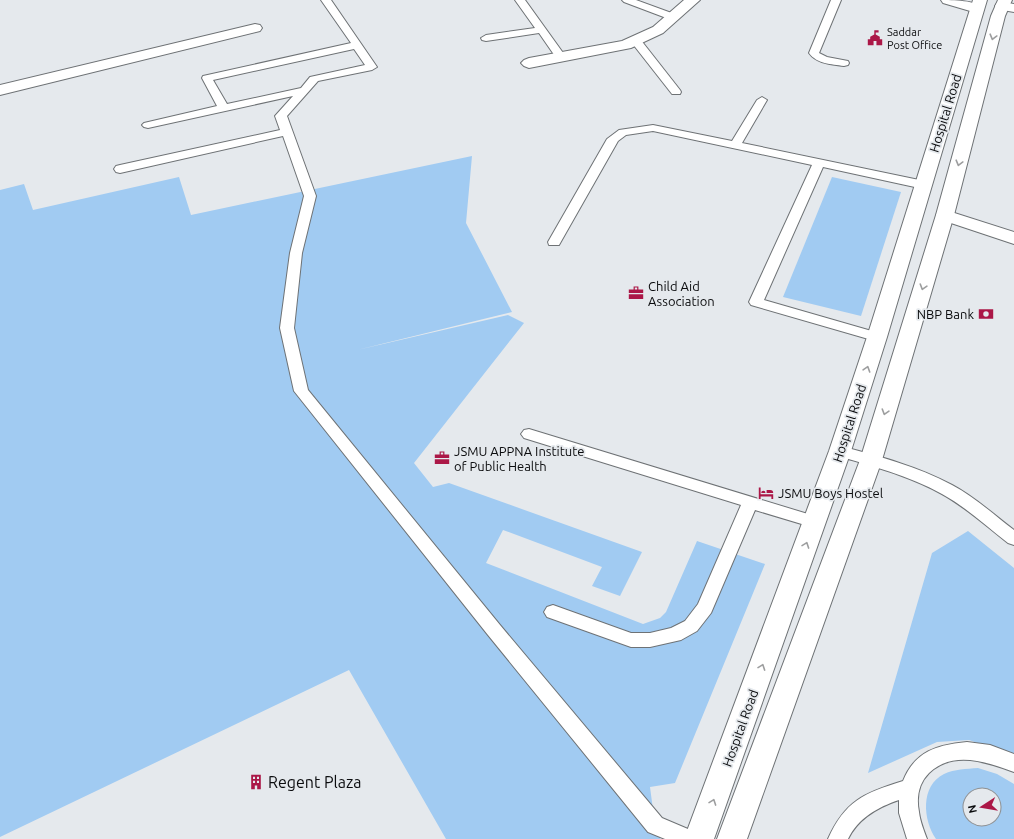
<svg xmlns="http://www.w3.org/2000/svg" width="1014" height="839" font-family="Ubuntu,sans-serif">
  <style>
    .green { fill: #a1cbf2; fill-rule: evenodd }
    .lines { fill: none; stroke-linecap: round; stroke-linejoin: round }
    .service-casing { stroke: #6e7275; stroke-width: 2 }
    .minor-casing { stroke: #6e7275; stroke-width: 2 }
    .secondary-casing { stroke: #6e7275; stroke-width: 2 }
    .service { fill: #fff; fill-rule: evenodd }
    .minor { fill: #fff; fill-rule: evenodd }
    .secondary { fill: #fff; fill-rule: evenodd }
    .oneway { stroke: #9d9e9f }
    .labels { text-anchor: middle; stroke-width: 3.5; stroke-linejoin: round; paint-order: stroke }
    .far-poi-label { font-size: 11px; fill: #0b0c0e; stroke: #e5e9ed; text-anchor: start }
    .street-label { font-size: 13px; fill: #0b0c0e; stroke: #e5e9ed }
    .poi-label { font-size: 13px; fill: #0b0c0e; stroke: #e5e9ed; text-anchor: start }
    .near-poi-label { font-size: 16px; fill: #0b0c0e; stroke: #e5e9ed; text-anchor: start }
  </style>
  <rect width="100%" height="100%" fill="#e5e9ed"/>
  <!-- green -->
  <g class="green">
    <polygon points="472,156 466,223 512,312 357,350 508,315 524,323 414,463 433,487 449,483 642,552 620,596 592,586 602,567 503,530 486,563 643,624 660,618 666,612 697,541 765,564 675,783 650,787 655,825 664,828 660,839 446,839 349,670 0,837 0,190 24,184 33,210 179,177 191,215"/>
    <polygon points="832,177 901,192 861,316 783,297"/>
    <polygon points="968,531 1014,568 1014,756 969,740 937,742 868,773 932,553"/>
    <path d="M978,768L997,774L1014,784V839H936C923,820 920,786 944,774C955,769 966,769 978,768ZM970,795H994V819H970Z"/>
  </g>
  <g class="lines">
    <!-- service casing -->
    <g class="service-casing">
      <g id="service">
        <path d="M321,0H331L377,67L372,70L318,81L287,116L316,196L302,253L294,328L308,390L500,625L662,818L695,832L698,839H665L648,832L488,635L294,391L280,328L290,253L304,196L283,136L120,173L116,172L114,169L116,166L120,165L280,130L275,116L293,96L148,128L144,127L142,125L144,123L217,106L202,78L203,76L351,43ZM354,49L365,65L310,77L301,88L227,104L213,80Z"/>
        <polygon points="515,0 525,0 566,57 565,59 557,59 539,33 486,41 482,40 481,38 486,35 535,28"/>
        <polygon points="622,0 636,0 677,15 678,17 677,19 669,19 624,2"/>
        <path d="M831,0H841L819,53L827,57L848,61L849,63L848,65L844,66C831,64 817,64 809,53Z"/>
        <polygon points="636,38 640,39 680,90 681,92 680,94 672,94 632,43 631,41"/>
        <polygon points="762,97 767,100 742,143 924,181 928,182 930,185 928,188 924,189 823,167 764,300 882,334 884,337 882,340 877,342 872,340 751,305 749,302 812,165 653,131 626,135 618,141 559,245 549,245 548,242 607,139 619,130 653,125 732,141 757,100"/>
        <polygon points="529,429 821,518 823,522 821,526 815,528 755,510 711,613 697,631 681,640 650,647 631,647 547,617 544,612 547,607 553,605 631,633 650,633 671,628 685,621 698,604 741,505 524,438 521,434 524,430"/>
        <path d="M840,446C878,456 917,466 952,485C975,497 994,515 1014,530V545L1008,543C986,526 966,507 942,494C908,475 871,466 835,455L832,451L835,447Z"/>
        <path d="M967,742L990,745L1014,754V772C987,762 953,750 929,773C919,783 916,797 919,812C920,821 924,831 927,839H907L899,813V800C878,807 858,818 848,839H828C845,801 864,793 903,781C915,751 937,745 967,742Z"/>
      </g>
    </g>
    <!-- minor casing -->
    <g class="minor-casing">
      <g id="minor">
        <polygon points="684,0 700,0 663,33 631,48 529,68 524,66 521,63 524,60 529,58 622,41 653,27"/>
        <path d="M941,0C952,0 977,0 984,9L982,12L977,13L943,3Z"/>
        <polygon points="1002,2 1014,4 1014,12 997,9 995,6 997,3"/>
        <polygon points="255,24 260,25 262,28 260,31 0,95 0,85"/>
        <polygon points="945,210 1014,232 1014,244 939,219 936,215 939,211"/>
      </g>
    </g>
    <!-- secondary casing -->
    <g class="secondary-casing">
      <g id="secondary">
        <polygon points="973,0 987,0 887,337 851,451 714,839 684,839 829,451 867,337"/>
        <polygon points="998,0 1012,0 1005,16 954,215 882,460 747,839 717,839 860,460 936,215 991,16"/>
      </g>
    </g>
    <!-- service -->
    <use href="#service" class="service"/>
    <!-- minor -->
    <use href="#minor" class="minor"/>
    <!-- secondary -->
    <use href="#secondary" class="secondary"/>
  </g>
  <!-- one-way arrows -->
  <defs><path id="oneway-chevron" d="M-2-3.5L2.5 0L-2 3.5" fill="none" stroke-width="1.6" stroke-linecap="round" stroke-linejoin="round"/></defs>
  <g class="oneway">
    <use href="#oneway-chevron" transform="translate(993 37) rotate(105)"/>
    <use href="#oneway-chevron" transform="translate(959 163) rotate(105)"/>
    <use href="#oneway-chevron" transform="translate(923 287) rotate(107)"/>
    <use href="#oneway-chevron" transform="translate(867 369) rotate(-72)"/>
    <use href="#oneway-chevron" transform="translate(885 412) rotate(107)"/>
    <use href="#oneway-chevron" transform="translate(806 545) rotate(-70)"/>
    <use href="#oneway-chevron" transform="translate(762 667) rotate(-70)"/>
    <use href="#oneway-chevron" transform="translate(713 802) rotate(-70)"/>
  </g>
  <!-- icons -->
  <defs>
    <g id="civic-bare" transform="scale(1.2)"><path d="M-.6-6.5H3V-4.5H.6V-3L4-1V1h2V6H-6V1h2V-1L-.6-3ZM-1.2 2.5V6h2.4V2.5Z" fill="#ab1747" stroke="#e5e9ed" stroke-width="2.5" paint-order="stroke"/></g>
    <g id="office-bare" transform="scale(1.2)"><path d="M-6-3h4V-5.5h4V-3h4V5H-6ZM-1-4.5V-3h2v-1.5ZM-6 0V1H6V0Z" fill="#ab1747" stroke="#e5e9ed" stroke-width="2.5" paint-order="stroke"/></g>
    <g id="bank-bare" transform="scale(1.2)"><path d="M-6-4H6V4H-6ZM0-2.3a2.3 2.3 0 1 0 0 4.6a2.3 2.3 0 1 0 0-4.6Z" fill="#ab1747" stroke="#e5e9ed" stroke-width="2.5" paint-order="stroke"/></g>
    <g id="hotel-bare" transform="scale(1.2)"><path d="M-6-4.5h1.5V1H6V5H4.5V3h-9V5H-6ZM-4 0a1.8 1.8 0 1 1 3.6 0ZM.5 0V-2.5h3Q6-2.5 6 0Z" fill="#ab1747" stroke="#e5e9ed" stroke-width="2.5" paint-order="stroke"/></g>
    <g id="building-bare" transform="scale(1.2)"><path d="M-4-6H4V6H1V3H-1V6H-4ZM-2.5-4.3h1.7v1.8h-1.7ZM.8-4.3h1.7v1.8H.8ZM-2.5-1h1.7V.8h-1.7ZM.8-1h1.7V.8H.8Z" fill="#ab1747" stroke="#e5e9ed" stroke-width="2.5" paint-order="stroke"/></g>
  </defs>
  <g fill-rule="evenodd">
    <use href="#civic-bare" x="875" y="38"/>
    <use href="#office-bare" x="636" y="293"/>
    <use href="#bank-bare" x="986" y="314"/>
    <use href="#office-bare" x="442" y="458"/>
    <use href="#hotel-bare" x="766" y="493"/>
    <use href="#building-bare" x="256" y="782"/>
  </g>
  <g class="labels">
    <!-- far-poi labels -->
    <g class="far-poi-label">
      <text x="887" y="36">Saddar<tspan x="887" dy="13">Post Office</tspan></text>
    </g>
    <!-- street labels -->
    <g class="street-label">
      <text transform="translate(945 113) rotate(-73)" y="5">Hospital Road</text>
      <text transform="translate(849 423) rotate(-72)" y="5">Hospital Road</text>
      <text transform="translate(740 728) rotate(-70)" y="5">Hospital Road</text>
    </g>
    <!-- poi labels -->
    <g class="poi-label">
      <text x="648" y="291">Child Aid<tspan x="648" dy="15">Association</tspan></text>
      <text x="974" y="319" text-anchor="end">NBP Bank</text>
      <text x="454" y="456">JSMU APPNA Institute<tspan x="454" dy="15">of Public Health</tspan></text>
      <text x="778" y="498">JSMU Boys Hostel</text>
    </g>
    <!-- near-poi labels -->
    <g class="near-poi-label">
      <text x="268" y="788">Regent Plaza</text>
    </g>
  </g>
  <!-- north arrow -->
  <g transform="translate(982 807) rotate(258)"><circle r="19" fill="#e5e9ed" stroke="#8e9194"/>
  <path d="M0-3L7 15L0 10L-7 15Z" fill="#ab1747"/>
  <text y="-6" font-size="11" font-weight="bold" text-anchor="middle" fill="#0b0c0e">N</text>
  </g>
</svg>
